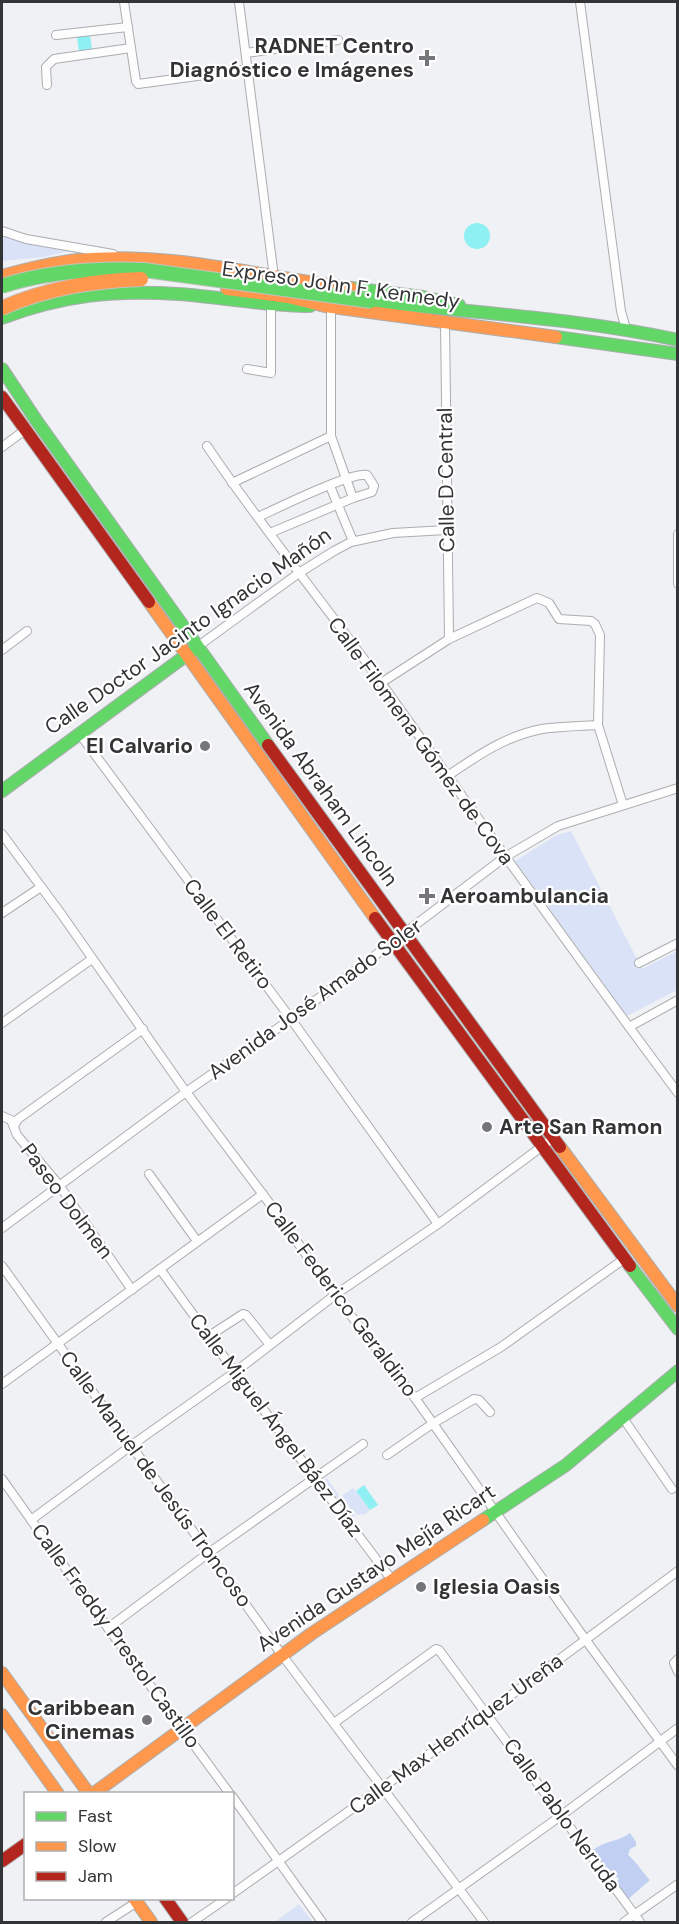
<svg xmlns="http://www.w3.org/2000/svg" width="679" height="1924" font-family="'DM Sans',sans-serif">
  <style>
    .green { fill: #dae2f8 }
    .forest { fill: #c1cff3 }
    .water { fill: #8ff0f3 }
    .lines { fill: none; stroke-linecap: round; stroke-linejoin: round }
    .street-casing { stroke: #abadaf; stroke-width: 10 }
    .fast-casing { stroke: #abadaf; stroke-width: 14 }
    .slow-casing { stroke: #abadaf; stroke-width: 14 }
    .jam-casing { stroke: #abadaf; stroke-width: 14 }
    .street { stroke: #fdfdfd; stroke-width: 8 }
    .fast { stroke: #63d668; stroke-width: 12 }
    .slow { stroke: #ff974d; stroke-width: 12 }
    .jam { stroke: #b3261e; stroke-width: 12 }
    .fast-bridge-casing { stroke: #c5c0be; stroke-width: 16; stroke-linecap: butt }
    .slow-bridge-casing { stroke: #c5c0be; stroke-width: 16; stroke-linecap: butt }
    .fast-bridge { stroke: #63d668; stroke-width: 14 }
    .slow-bridge { stroke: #ff974d; stroke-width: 14 }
    .poi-dot { fill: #757678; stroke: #fff; stroke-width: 2 }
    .labels { text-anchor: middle; stroke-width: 4.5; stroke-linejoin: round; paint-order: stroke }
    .poi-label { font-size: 21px; font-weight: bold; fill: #333436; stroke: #fff; text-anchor: end }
    .street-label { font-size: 21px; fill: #333436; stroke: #fff }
  </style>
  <rect width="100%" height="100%" fill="#eff1f4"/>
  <!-- green -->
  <g class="green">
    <polygon points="2,233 72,249 70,251 44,257 2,261"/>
    <polygon points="571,831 642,969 677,951 677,990 627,1016 515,861 557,835"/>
    <polygon points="327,1478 340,1497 353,1488 370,1510 365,1514 359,1515 352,1510 355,1515 352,1517 346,1510 350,1507 341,1498 338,1499 324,1480"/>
    <polygon points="299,1904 313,1922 275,1922"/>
  </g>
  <!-- forest -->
  <path class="forest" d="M630,1833L636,1842V1846L630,1849L628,1855C637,1862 642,1872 650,1880L627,1900L614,1884L619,1879L591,1852C604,1840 616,1843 630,1833Z"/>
  <!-- water -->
  <g class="water">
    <polygon points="90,35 92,50 79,52 77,37"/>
    <circle cx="477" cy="236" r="13"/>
    <polygon points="364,1485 378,1505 370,1510 356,1491"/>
  </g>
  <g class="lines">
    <!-- street casing -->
    <g class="street-casing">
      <g id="street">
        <polyline points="124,2 136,81 138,84 249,69"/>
        <polyline points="239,2 274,277"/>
        <polyline points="580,2 621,311 626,329"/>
        <polyline points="56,35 128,27"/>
        <polyline points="246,53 338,40"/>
        <polyline points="47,85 46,67 54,59 131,48"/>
        <polyline points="2,231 26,239 113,254"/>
        <polyline points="445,321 449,639"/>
        <polyline points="247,369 271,373 271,304"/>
        <path d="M207,446C262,528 325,604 382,684C480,821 577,958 678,1093"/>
        <polyline points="2,447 25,430"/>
        <polyline points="232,483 331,436"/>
        <polyline points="330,486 353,541"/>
        <path d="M258,517C278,508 350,472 367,475L374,486L372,492L353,498"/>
        <polyline points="270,533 353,498 331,436 331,306"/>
        <polyline points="678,534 678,584"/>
        <polyline points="197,647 299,573 334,551 351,542 393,533 446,530"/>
        <polyline points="2,650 27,631"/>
        <polyline points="381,683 449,639 537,598 549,603 559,619 591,621 595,624 600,635 598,725 623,805"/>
        <polyline points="79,733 291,1019 438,1224"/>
        <path d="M446,777C477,756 505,736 542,729C560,726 580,726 598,725"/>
        <polyline points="2,834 62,915 186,1092 273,1208 335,1295 415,1398 585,1639 678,1766"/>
        <polyline points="2,913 41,887"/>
        <polyline points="639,963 678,943"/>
        <polyline points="2,1023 92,959"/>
        <polyline points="629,1027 678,1000"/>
        <polyline points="2,1116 11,1120 17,1135 59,1185 132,1290"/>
        <polyline points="14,1126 18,1119 143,1029"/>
        <polyline points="149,1174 197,1241"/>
        <polyline points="2,1228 186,1092 291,1019 505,857 558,826 678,788"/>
        <polyline points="2,1266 282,1655 484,1922"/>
        <polyline points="160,1269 235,1372 392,1580"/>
        <polyline points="209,1336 243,1314 246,1315 270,1345"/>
        <polyline points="2,1384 263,1194"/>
        <polyline points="415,1398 501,1347 624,1259"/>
        <polyline points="623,1418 672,1489"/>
        <polyline points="387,1455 432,1424 474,1399 479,1400 490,1412"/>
        <polyline points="2,1479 108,1628 230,1794"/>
        <polyline points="31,1520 132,1445 235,1372 335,1295 438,1224 552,1139"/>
        <polyline points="108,1628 210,1552 363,1444"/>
        <polyline points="678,1659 674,1663 678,1672"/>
        <polyline points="334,1723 436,1649 439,1650 640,1922"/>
        <polyline points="232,1796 322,1922"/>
        <polyline points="232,1894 487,1713 678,1571"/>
        <polyline points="106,1922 137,1902"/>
        <polyline points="192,1922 227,1898"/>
        <polyline points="412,1922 562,1815 678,1728"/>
        <polyline points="624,1922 678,1884"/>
      </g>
    </g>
    <!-- fast casing -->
    <g class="fast-casing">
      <g id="fast">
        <polyline points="351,288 423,297 459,305"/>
        <path d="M371,301C474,313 577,318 678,340"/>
        <path d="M2,318C63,295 113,290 178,294C222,297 266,306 310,306"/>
        <polyline points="556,337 678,354"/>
        <polyline points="2,369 36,420 268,745"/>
        <polyline points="2,791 192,651"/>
        <polyline points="630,1266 678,1329"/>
        <polyline points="483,1520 566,1465 678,1371"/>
      </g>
    </g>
    <!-- slow casing -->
    <g class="slow-casing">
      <g id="slow">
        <path d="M2,276C27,269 52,263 78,260C169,251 261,277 351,288"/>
        <polyline points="227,289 288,297 325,306 556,337"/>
        <polyline points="149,602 375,918"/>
        <polyline points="560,1147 678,1306"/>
        <polyline points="2,1673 89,1794"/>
        <polyline points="2,1715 58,1794"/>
        <polyline points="93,1794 311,1634 483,1520"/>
        <polyline points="134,1898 151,1922"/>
      </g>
    </g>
    <!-- jam casing -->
    <g class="jam-casing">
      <g id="jam">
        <polyline points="2,397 149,602"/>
        <polyline points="268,745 560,1147"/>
        <polyline points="375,918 630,1266"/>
        <polyline points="2,1861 26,1844"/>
        <polyline points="165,1898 182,1922"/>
      </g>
    </g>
    <!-- street -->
    <use href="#street" class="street"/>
    <!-- fast -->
    <use href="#fast" class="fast"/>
    <!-- slow -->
    <use href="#slow" class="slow"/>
    <!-- jam -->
    <use href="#jam" class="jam"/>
    <!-- fast-bridge casing -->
    <g class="fast-bridge-casing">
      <path id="fast-bridge" d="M2,286C49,271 95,268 144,270L371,301"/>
    </g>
    <!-- slow-bridge casing -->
    <g class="slow-bridge-casing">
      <path id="slow-bridge" d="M2,308C47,288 92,281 141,279"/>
    </g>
    <!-- fast-bridge -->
    <use href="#fast-bridge" class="fast-bridge"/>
    <!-- slow-bridge -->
    <use href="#slow-bridge" class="slow-bridge"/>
  </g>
  <!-- markers -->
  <g class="poi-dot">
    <path d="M424 49h6v6h6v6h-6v6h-6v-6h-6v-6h6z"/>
    <circle cx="205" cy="746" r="6"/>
    <path d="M424 887h6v6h6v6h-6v6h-6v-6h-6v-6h6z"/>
    <circle cx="487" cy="1127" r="6"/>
    <circle cx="421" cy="1587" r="6"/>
    <circle cx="147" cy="1720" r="6"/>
  </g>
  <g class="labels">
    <!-- poi labels -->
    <g class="poi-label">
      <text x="414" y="53">RADNET Centro<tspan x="414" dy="24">Diagnóstico e Imágenes</tspan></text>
      <text x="193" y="753">El Calvario</text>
      <text x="440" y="903" text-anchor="start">Aeroambulancia</text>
      <text x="499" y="1134" text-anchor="start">Arte San Ramon</text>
      <text x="433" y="1594" text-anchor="start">Iglesia Oasis</text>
      <text x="135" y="1715">Caribbean<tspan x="135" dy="24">Cinemas</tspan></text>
    </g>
    <!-- street labels -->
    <g class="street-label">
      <text transform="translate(341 285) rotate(8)" y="7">Expreso John F. Kennedy</text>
      <text transform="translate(446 480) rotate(-91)" y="7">Calle D Central</text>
      <text transform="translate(188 631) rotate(-35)" y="7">Calle Doctor Jacinto Ignacio Mañón</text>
      <text transform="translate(421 741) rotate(54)" y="7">Calle Filomena Gómez de Cova</text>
      <text transform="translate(321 784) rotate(54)" y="7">Avenida Abraham Lincoln</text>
      <text transform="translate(228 934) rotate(53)" y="7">Calle El Retiro</text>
      <text transform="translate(315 999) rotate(-36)" y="7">Avenida José Amado Soler</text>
      <text transform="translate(67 1201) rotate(53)" y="7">Paseo Dolmen</text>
      <text transform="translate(341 1299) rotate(53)" y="7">Calle Federico Geraldino</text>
      <text transform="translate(276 1425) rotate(53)" y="7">Calle Miguel Ángel Báez Díaz</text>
      <text transform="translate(156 1479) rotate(54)" y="7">Calle Manuel de Jesús Troncoso</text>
      <text transform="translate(376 1568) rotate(-34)" y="7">Avenida Gustavo Mejía Ricart</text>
      <text transform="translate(116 1636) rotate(54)" y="7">Calle Freddy Prestol Castillo</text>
      <text transform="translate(456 1734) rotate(-36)" y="7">Calle Max Henríquez Ureña</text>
      <text transform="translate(562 1815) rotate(54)" y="7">Calle Pablo Neruda</text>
    </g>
  </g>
  <!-- border -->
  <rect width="679" height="1924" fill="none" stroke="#333436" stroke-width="6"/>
  <!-- legend -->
  <rect x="24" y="1792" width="210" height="108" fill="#ffffff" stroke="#adaeaf" stroke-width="1.5"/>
  <rect x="36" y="1812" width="30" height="9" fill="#63d668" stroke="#adaeaf" stroke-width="1.5"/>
  <text x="78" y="1822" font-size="18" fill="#333436">Fast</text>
  <rect x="36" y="1842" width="30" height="9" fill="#ff974d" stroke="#adaeaf" stroke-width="1.5"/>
  <text x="78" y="1852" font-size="18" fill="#333436">Slow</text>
  <rect x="36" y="1872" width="30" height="9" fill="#b3261e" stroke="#adaeaf" stroke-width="1.5"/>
  <text x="78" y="1882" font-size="18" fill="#333436">Jam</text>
</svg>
